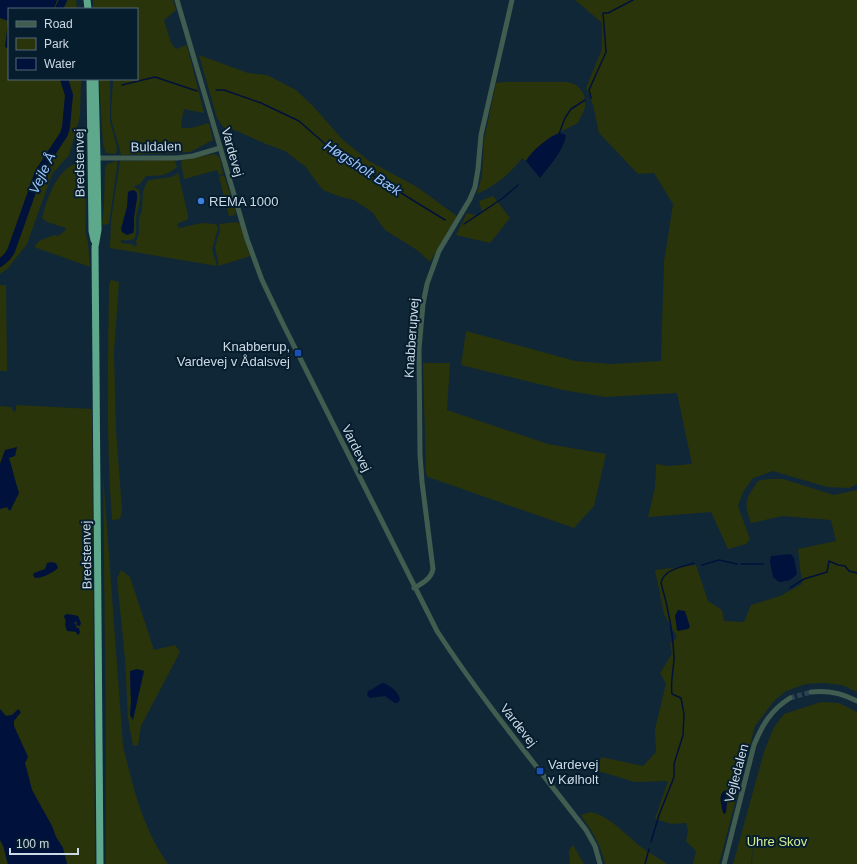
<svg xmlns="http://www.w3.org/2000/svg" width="857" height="864" font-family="Arial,sans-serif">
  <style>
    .green { fill: #2a340a; fill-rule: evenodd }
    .water { fill: #00113b }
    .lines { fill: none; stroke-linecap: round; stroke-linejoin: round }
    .stream { stroke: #00113b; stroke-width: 1.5 }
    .river { stroke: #00113b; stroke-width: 8 }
    .minor-tunnel { stroke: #2c4252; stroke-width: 5; stroke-dasharray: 5 2.5; stroke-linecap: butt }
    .minor { stroke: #405d50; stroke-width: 5 }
    .highway { stroke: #5ea98c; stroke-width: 7 }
    .shop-dot { fill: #3f7fe0; stroke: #061d2e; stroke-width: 1.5 }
    .transit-dot { fill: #1a4fb4; stroke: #061d2e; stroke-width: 1.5 }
    .labels { text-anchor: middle; stroke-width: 4; stroke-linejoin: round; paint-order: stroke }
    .street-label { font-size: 13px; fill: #ccdae5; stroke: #061d2e }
    .poi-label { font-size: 13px; fill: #ccdae5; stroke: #061d2e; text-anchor: start }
    .park-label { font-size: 13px; fill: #d3ec92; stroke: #061d2e }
    .water-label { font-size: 14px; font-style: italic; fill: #9cc4ff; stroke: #061d2e }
  </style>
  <rect width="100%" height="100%" fill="#102738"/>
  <!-- green -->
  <g class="green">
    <polygon points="0,0 76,0 77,9 9,9 9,79 81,80 80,116 69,155 52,174 27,244 8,268 0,274"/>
    <path d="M93,0H173L176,10L164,20L171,43L176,49L187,45L204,113L184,109L181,123L182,128H191L209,123L213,140L190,152L121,155C119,145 116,136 113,127C109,112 113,94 113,79H137V9H93Z"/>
    <polygon points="575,0 857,0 857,484 849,488 827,487 773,471 753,478 743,492 738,506 750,539 746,544 728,549 711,512 648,517 655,488 656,464 668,466 692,464 677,393 605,397 563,390 461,365 466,331 575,361 611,364 661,361 664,262 673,204 654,173 638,174 599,133 593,105 586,88 602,49 602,23"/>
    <polygon points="199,55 248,73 267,75 296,90 313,106 343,140 369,161 417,187 457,216 430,262 417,250 385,230 372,212 354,200 338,196 323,190 312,176 306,167 285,151 266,144 232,129 224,128 217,118"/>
    <polygon points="99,79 110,79 110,122 117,147 116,154 106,153 103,144"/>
    <path d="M504,82H568C581,85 586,94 585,107C584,112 580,118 578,123L550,137L530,155L526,161L522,158C510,174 495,186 477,194L482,176L484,140L496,83Z"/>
    <polygon points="215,154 220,158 223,174 219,175 217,170 184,179 181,163 182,160"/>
    <path d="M172,160L175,161L177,167C166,176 160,176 146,176L140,184L134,186L135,188L139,190C142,201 137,209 136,219C135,231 141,243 121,240V243L132,244L134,247L137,245L136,241C142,229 138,230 139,220C139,216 141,214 142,210C143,200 141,188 149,180L172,177L178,173L188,215V219L177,224L179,228L202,223L216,224L218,228L212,249L217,266L110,248L111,221L120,161Z"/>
    <polygon points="117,161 117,167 109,223 106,225 102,224 104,206 105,168 107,164"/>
    <path d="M78,163L82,164L85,166L86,224L85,230L88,243L90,267L34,247L39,241L54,235L58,236L65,231L66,228L47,222L42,218C47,199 57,168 78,163Z"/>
    <polygon points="224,175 236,212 235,215 229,216 219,177"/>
    <polygon points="493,196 510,218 490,243 456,235 467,213 478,216 482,212 479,201"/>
    <polygon points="237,222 240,224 250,256 219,266 215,247 220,230 219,224"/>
    <path d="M111,280L119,282L114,353L116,431L122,511L120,519L112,520C106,441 108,363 109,285Z"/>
    <polygon points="0,285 6,285 7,371 0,371"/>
    <polygon points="423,363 450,363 447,410 548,444 606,454 594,506 574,528 428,477 426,474"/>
    <path d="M16,405L92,409L95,864H67L63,848L56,837L52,826L32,790L25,763L28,757L14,726L13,715L6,716L0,709V509L7,507L9,511L19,493C15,482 13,470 9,458H3L0,464V406L11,407L14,412L16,411ZM67,614L78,616L77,622L74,621L78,635L77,631H67L65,624L66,622L64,616Z"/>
    <path d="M103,474L123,746C133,787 143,829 168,864H106V743Z"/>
    <path d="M768,479H783L834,495L857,490V692L842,685L823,683L806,684L786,691L774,701L755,726L719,864H693L696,851L686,841L688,830L686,823L672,824L655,819L668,781L635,782L598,771L601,757L643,766L656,752L655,729L666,684L660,673L672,654L670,644L677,637L664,614L655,570L696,565L708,601L722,610L724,621L744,622L751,605L780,596L802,584L798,549L836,541L831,520L783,516L751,523C743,502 746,499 758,481Z"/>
    <path d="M121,570L130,577L154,650L175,645L180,652L141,726L138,745L133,746L128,718L125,658L117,579ZM130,678L135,707L132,720L130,715L131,702Z"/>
    <polygon points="821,702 839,703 857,712 857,864 752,864 753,843 751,864 733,864 764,752 773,729 784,714"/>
    <path d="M591,812C612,817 627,837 644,849C651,854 660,859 667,864H605C601,845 592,831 581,815Z"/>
    <path d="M0,840C5,847 5,855 8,864H0Z"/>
    <polygon points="573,845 584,864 570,864 569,850"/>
  </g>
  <!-- water -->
  <g class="water">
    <polygon points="0,0 57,0 55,6 53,9 9,9 9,49 5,47 8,21 0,18"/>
    <path d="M560,133L566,135C563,152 550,165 540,178L526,161C533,149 547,138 560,133Z"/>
    <polygon points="134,190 137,193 137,199 134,217 134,229 133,233 127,235 122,232 121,229 127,207 128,192 130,191"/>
    <path d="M17,447L15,456L9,458C13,470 15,482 19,493L10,511L7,507L0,509V464L5,450Z"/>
    <path d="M791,554L794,558L797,574C791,581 787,581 779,582L773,577L770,562L771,556Z"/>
    <path d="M51,562L56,563L58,568C53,573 42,578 35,578L33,575L34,573L45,569L47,563Z"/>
    <polygon points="678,610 685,611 690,627 688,629 678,631 677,630 675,616"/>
    <polygon points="67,614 78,616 81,623 80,626 76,625 77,622 74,622 77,628 79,628 80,633 78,635 76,633 77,632 67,631 65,624 66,622 64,616"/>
    <polygon points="137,669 144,671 133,720 130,715 131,702 130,671"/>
    <path d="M383,683C390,685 399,692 400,700L397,703H395L385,696L370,698L367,695L368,691C374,689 377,685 383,683Z"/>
    <path d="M0,709L6,716L12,715L18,709L21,712L14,721V726L28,757L25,763L32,790L52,826L56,837L63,848L67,864H8C5,855 5,847 0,840Z"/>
    <path d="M725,790L728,792L726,813L724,814L723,813C722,805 717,796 725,790Z"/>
  </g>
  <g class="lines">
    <!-- stream -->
    <g class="stream">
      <polyline points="122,85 155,77 197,91"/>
      <polyline points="216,90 224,90 261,103 299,121 333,151 445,220"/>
      <polyline points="591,98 589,90 606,52 603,13 608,13 633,0"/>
      <polyline points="559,134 565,118 571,109 585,100"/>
      <polyline points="464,224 503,198 518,185"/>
      <polyline points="741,564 763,564"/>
      <polyline points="702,565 719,560 737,564"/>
      <polyline points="790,588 804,579 827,572 829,561 838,565 845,566 849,571 857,573"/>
      <path d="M651,842L659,815L674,777V764L683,735L684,714L681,698L672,694C670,681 674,669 674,657C673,631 668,607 661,583C664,569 682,567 694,563"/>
      <polyline points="645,864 649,849"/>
    </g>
    <!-- river -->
    <g class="river">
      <polyline points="59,9 63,0"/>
      <polyline points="0,263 7,257 11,251 39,172 64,134 66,127 69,95 64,79"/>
    </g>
    <!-- minor-tunnel -->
    <polyline class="minor-tunnel" points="790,698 811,692"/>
    <!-- minor -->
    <g class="minor">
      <path d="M177,0L247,239L262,280L282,322L437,631C482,700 535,764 586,830L595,846L600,864"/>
      <polyline points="94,158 177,158 193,156 220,148"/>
      <path d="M414,588C423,583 431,579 433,569L422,482L420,455L419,349L423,304L427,284L439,251L470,199L475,187L478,169L481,135L512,0"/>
      <path d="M811,692C827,690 842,693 857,701"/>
      <path d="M724,864L754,745C762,725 771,710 790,698"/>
    </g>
    <!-- highway -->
    <g class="highway">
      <polyline points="87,0 88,9"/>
      <polyline points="90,79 92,231 94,240"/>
      <polyline points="95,79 97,158 98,230 95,247 100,864"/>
    </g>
  </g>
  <!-- markers -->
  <circle class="shop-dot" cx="201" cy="201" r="4"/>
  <g class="transit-dot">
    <rect x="294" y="349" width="8" height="8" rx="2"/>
    <rect x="536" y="767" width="8" height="8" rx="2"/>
  </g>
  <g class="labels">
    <!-- street labels -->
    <g class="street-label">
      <text transform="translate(156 146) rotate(-1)" y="5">Buldalen</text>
      <text transform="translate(233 152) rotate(74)" y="5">Vardevej</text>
      <text transform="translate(79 163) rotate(-91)" y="5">Bredstenvej</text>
      <text transform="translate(411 338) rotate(-86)" y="5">Knabberupvej</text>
      <text transform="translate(357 448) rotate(64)" y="5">Vardevej</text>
      <text transform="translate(86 555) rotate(-91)" y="5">Bredstenvej</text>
      <text transform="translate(519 725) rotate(52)" y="5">Vardevej</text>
      <text transform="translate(736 773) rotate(-75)" y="5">Vejledalen</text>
    </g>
    <!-- poi labels -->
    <g class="poi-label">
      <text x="209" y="206">REMA 1000</text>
      <text x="290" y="351" text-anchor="end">Knabberup,<tspan x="290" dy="15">Vardevej v Ådalsvej</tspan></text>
      <text x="548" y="769">Vardevej<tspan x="548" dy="15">v Kølholt</tspan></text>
    </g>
    <!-- park labels -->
    <g class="park-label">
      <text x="777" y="846">Uhre Skov</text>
    </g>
    <!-- water labels -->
    <g class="water-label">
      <text transform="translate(363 168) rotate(33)" y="5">Høgsholt Bæk</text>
      <text transform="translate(42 173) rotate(-65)" y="5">Vejle Å</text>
    </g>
  </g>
  <!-- legend -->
  <rect x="8" y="8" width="130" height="72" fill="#061d2e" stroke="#556977"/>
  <rect x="16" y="21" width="20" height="6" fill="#405d50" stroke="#556977"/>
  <text x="44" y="28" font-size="12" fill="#ccdae5">Road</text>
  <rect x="16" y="38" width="20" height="12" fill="#2a340a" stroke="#556977"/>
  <text x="44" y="48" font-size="12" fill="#ccdae5">Park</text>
  <rect x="16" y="58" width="20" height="12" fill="#00113b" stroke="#556977"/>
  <text x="44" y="68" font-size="12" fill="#ccdae5">Water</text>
  <!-- scale -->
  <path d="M10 848v6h68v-6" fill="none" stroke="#ccdae5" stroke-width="2"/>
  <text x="16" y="848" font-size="12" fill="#ccdae5" stroke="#061d2e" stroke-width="3" paint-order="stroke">100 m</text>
</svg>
